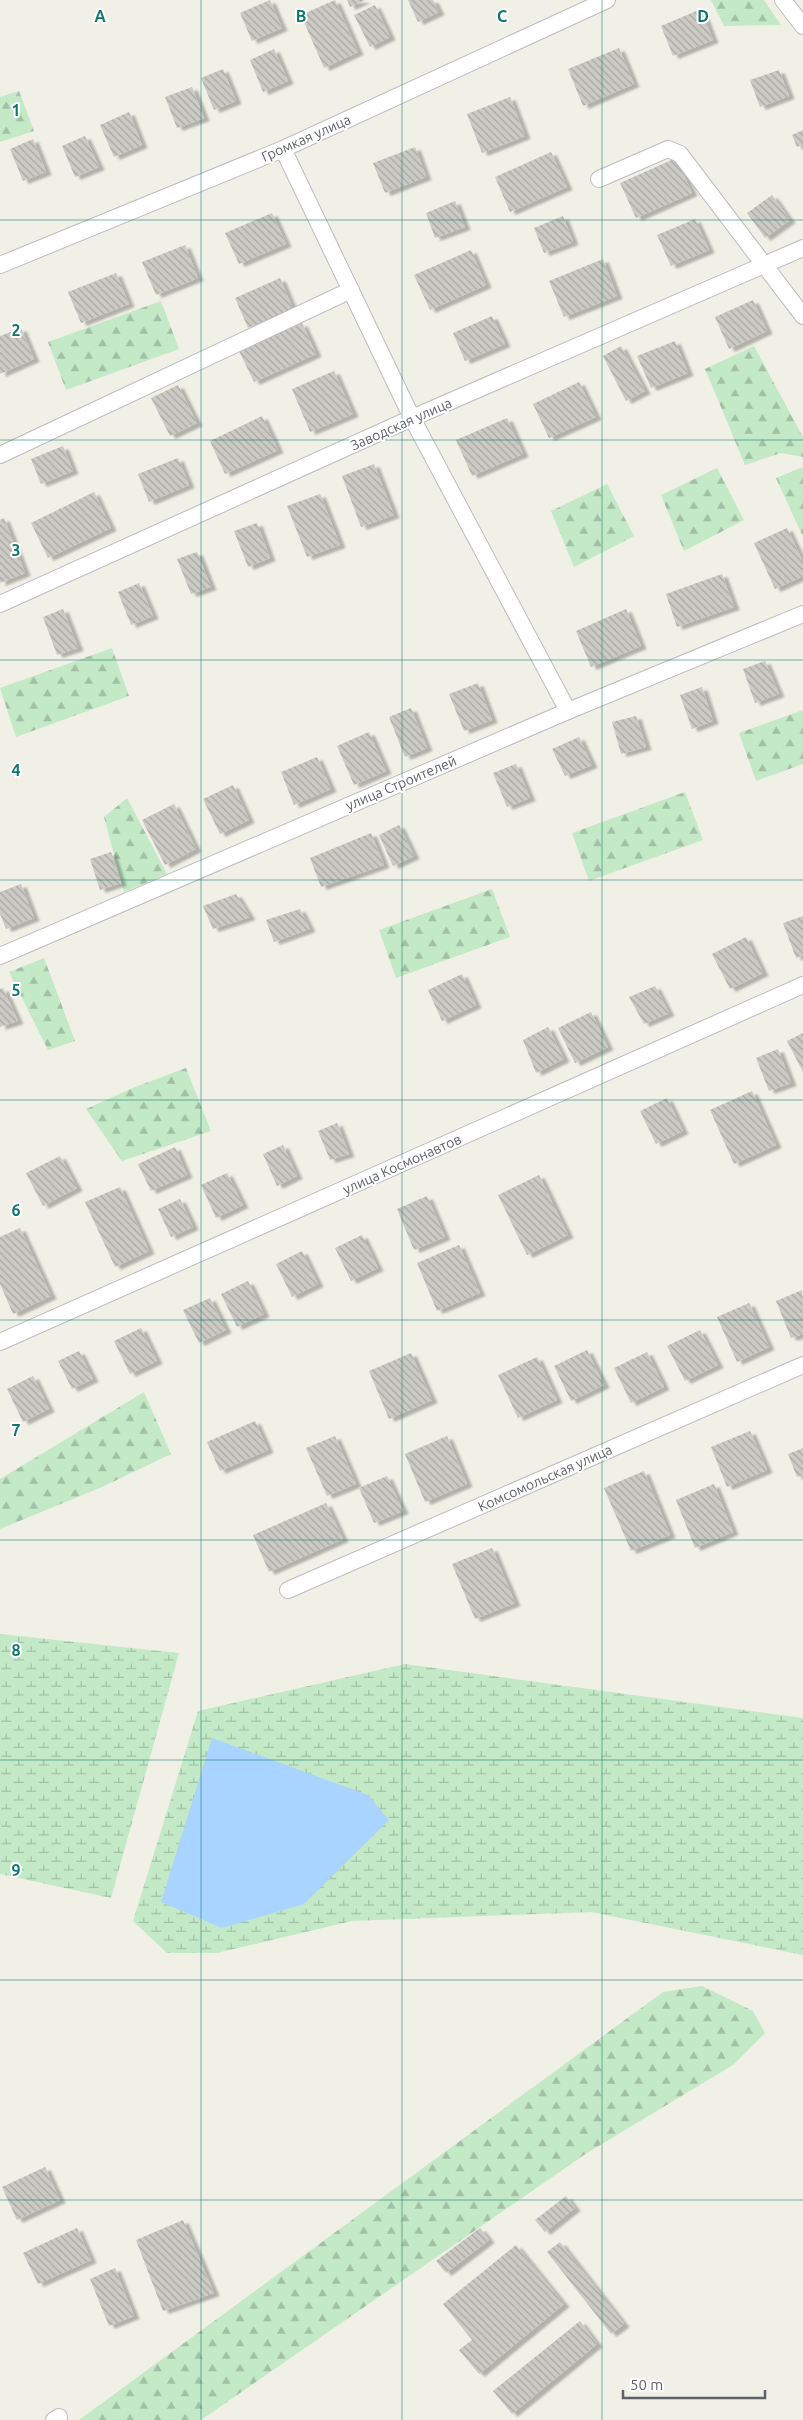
<svg xmlns="http://www.w3.org/2000/svg" width="803" height="2420" font-family="Ubuntu,sans-serif">
  <style>
    .forest { fill: url(#forest-firs) }
    .wetland { fill: url(#wetland-marsh) }
    .water { fill: #a9d4ff }
    .building { fill: url(#building-back-hatch); filter: url(#shadow) }
    .lines { fill: none; stroke-linecap: round; stroke-linejoin: round }
    .minor-casing { stroke: #babcc1; stroke-width: 18 }
    .minor { stroke: #fff; stroke-width: 16 }
    .grid { fill: none; stroke: #0f766e; stroke-width: 1; stroke-opacity: 0.55 }
    .labels { text-anchor: middle; stroke-width: 4; stroke-linejoin: round; paint-order: stroke }
    .street-label { font-size: 14px; fill: #5e6268; stroke: #fff }
    .grid-label { font-size: 16px; text-anchor: middle; font-weight: bold; fill: #0f766e; stroke: #fff; stroke-width: 4; stroke-linejoin: round; paint-order: stroke }
  </style>
  <defs>
    <pattern id="forest-firs" width="22" height="20" patternUnits="userSpaceOnUse" patternTransform="scale(1.25)"><rect width="22" height="20" fill="#c4e9c6"/><path d="M5 1l3.5 6h-7zM16 11l3.5 6h-7z" fill="#a2c0a5"/></pattern>
    <pattern id="wetland-marsh" width="20" height="14" patternUnits="userSpaceOnUse" patternTransform="scale(1.25)"><rect width="20" height="14" fill="#c4e9c6"/><path d="M1 5h8M5 5V1M11 12h8M15 12V8" fill="none" stroke="#a2c0a5"/></pattern>
    <pattern id="building-back-hatch" width="6" height="6" patternUnits="userSpaceOnUse" patternTransform="scale(1.25)"><rect width="6" height="6" fill="#cccac4"/><path d="M-1 5l2 2M0 0l6 6M5-1l2 2" fill="none" stroke="#a9a7a3"/></pattern>
    <filter id="shadow"><feDropShadow dx="5.5" dy="3" stdDeviation="1" flood-color="#0004"/></filter>
  </defs>
  <rect width="100%" height="100%" fill="#f1f0e7"/>
  <!-- forest -->
  <g class="forest">
    <polygon points="711,0 764,0 781,25 724,26"/>
    <polygon points="19,91 34,131 0,142 0,97"/>
    <polygon points="161,301 179,349 66,390 48,342"/>
    <polygon points="754,346 803,437 803,457 781,453 745,465 705,369"/>
    <polygon points="803,467 803,537 776,478"/>
    <polygon points="717,468 744,520 684,551 661,495"/>
    <polygon points="607,484 634,536 574,567 551,511"/>
    <polygon points="112,648 129,696 16,737 0,688"/>
    <polygon points="803,710 803,764 756,781 739,733"/>
    <polygon points="685,792 703,840 589,881 572,833"/>
    <polygon points="127,798 167,874 124,892 104,817"/>
    <polygon points="492,889 510,937 396,978 379,930"/>
    <polygon points="44,958 75,1041 48,1050 9,972"/>
    <polygon points="186,1068 211,1131 122,1161 86,1109 135,1087"/>
    <polygon points="144,1392 171,1454 102,1487 0,1529 0,1479"/>
    <polygon points="702,1986 753,2011 765,2033 733,2065 587,2153 201,2420 79,2420 663,1992"/>
  </g>
  <!-- wetland -->
  <g class="wetland">
    <polygon points="0,1634 179,1653 111,1898 0,1874"/>
    <polygon points="405,1664 803,1718 803,1955 591,1912 352,1921 217,1953 167,1953 133,1921 198,1711"/>
  </g>
  <!-- water -->
  <polygon class="water" points="212,1738 368,1795 389,1820 304,1904 222,1928 161,1902"/>
  <!-- building -->
  <g class="building">
    <polygon points="270,0 282,28 252,41 240,13"/>
    <polygon points="335,0 358,52 324,68 301,15"/>
    <polygon points="347,0 365,0 350,7"/>
    <polygon points="408,0 433,0 439,12 418,22"/>
    <polygon points="375,5 390,37 370,47 354,15"/>
    <polygon points="701,9 713,40 673,56 661,26"/>
    <polygon points="619,48 634,84 583,106 568,69"/>
    <polygon points="274,49 288,81 263,92 250,60"/>
    <polygon points="223,69 236,101 214,110 201,78"/>
    <polygon points="779,70 789,96 760,107 750,80"/>
    <polygon points="192,87 204,118 177,128 165,97"/>
    <polygon points="510,97 525,136 482,153 467,114"/>
    <polygon points="129,112 142,145 114,157 100,125"/>
    <polygon points="803,130 803,144 797,147 792,135"/>
    <polygon points="85,136 99,167 75,177 62,146"/>
    <polygon points="33,139 46,172 23,181 10,149"/>
    <polygon points="415,147 426,177 385,193 373,163"/>
    <polygon points="551,152 567,187 510,212 495,177"/>
    <polygon points="676,158 692,193 636,218 620,183"/>
    <polygon points="772,195 790,220 765,238 747,213"/>
    <polygon points="455,201 465,227 435,238 426,213"/>
    <polygon points="272,213 286,244 239,264 225,233"/>
    <polygon points="563,216 573,242 544,253 534,228"/>
    <polygon points="695,219 709,250 671,266 657,235"/>
    <polygon points="185,245 198,278 156,295 142,262"/>
    <polygon points="471,250 486,285 430,310 414,275"/>
    <polygon points="603,259 617,296 564,317 549,281"/>
    <polygon points="116,273 129,304 81,323 68,292"/>
    <polygon points="280,278 293,309 248,328 235,298"/>
    <polygon points="753,300 767,331 729,349 715,317"/>
    <polygon points="492,316 505,344 465,361 453,333"/>
    <polygon points="302,323 316,354 254,382 239,351"/>
    <polygon points="21,328 34,359 0,374 0,336"/>
    <polygon points="675,341 688,373 651,388 637,356"/>
    <polygon points="621,346 645,391 626,401 603,356"/>
    <polygon points="334,371 353,414 310,432 292,389"/>
    <polygon points="579,382 596,417 549,438 533,404"/>
    <polygon points="178,385 197,423 170,436 151,398"/>
    <polygon points="262,416 278,450 225,474 210,441"/>
    <polygon points="507,418 523,454 472,476 456,440"/>
    <polygon points="63,446 73,471 41,484 31,459"/>
    <polygon points="178,458 189,485 149,502 138,474"/>
    <polygon points="374,464 394,515 361,527 342,476"/>
    <polygon points="94,492 111,528 48,558 31,523"/>
    <polygon points="320,494 340,545 307,557 287,506"/>
    <polygon points="4,518 25,573 0,583 0,520"/>
    <polygon points="257,523 270,558 248,567 234,531"/>
    <polygon points="787,528 803,562 803,576 775,589 754,543"/>
    <polygon points="197,552 211,587 191,594 177,559"/>
    <polygon points="722,574 734,607 677,627 666,594"/>
    <polygon points="139,583 153,616 131,625 118,592"/>
    <polygon points="63,609 78,648 57,655 43,617"/>
    <polygon points="626,609 641,646 591,667 576,631"/>
    <polygon points="765,661 779,694 755,703 743,669"/>
    <polygon points="478,683 492,720 464,731 449,694"/>
    <polygon points="702,687 713,721 692,729 680,695"/>
    <polygon points="411,708 427,748 405,757 389,717"/>
    <polygon points="636,716 646,747 621,754 612,722"/>
    <polygon points="369,732 386,771 354,785 337,746"/>
    <polygon points="579,737 592,765 565,776 552,749"/>
    <polygon points="317,757 331,789 294,805 281,772"/>
    <polygon points="516,764 530,798 507,807 493,773"/>
    <polygon points="233,785 249,820 220,834 203,799"/>
    <polygon points="174,804 196,849 165,865 142,820"/>
    <polygon points="399,825 414,856 393,866 379,835"/>
    <polygon points="371,833 384,865 321,887 310,858"/>
    <polygon points="111,852 121,883 100,890 90,859"/>
    <polygon points="21,884 34,918 6,929 0,914 0,892"/>
    <polygon points="236,894 250,917 213,929 203,906"/>
    <polygon points="300,909 310,929 274,942 266,920"/>
    <polygon points="803,916 803,955 796,958 783,923"/>
    <polygon points="746,937 763,973 730,989 712,954"/>
    <polygon points="462,974 476,1005 442,1021 428,990"/>
    <polygon points="655,986 669,1013 644,1024 629,997"/>
    <polygon points="3,988 18,1021 0,1027 0,989"/>
    <polygon points="591,1012 608,1047 575,1063 558,1028"/>
    <polygon points="548,1027 564,1059 536,1073 523,1040"/>
    <polygon points="803,1033 803,1072 787,1041"/>
    <polygon points="778,1049 791,1083 769,1091 756,1058"/>
    <polygon points="752,1091 776,1145 734,1164 710,1110"/>
    <polygon points="667,1098 683,1131 656,1144 640,1111"/>
    <polygon points="337,1123 349,1154 330,1160 318,1131"/>
    <polygon points="283,1145 297,1176 277,1186 263,1154"/>
    <polygon points="175,1147 187,1175 151,1191 138,1164"/>
    <polygon points="60,1156 77,1188 43,1206 26,1173"/>
    <polygon points="227,1173 243,1205 216,1218 201,1185"/>
    <polygon points="539,1175 568,1235 527,1255 498,1195"/>
    <polygon points="120,1187 149,1251 115,1267 85,1202"/>
    <polygon points="427,1196 445,1237 414,1250 397,1209"/>
    <polygon points="180,1199 193,1227 171,1237 158,1209"/>
    <polygon points="20,1228 51,1296 13,1314 0,1284 0,1237"/>
    <polygon points="362,1235 378,1268 351,1281 335,1248"/>
    <polygon points="459,1245 480,1293 437,1311 417,1263"/>
    <polygon points="302,1251 318,1284 292,1297 276,1264"/>
    <polygon points="248,1281 264,1314 237,1327 221,1294"/>
    <polygon points="802,1290 803,1334 791,1338 776,1301"/>
    <polygon points="210,1298 226,1330 199,1343 183,1310"/>
    <polygon points="749,1303 769,1347 737,1362 717,1317"/>
    <polygon points="141,1328 157,1361 130,1374 114,1341"/>
    <polygon points="700,1330 718,1365 685,1381 667,1346"/>
    <polygon points="587,1350 604,1385 571,1401 554,1366"/>
    <polygon points="79,1351 93,1379 72,1389 58,1361"/>
    <polygon points="647,1352 664,1387 631,1403 614,1368"/>
    <polygon points="411,1353 432,1400 389,1419 369,1371"/>
    <polygon points="537,1357 557,1400 518,1418 498,1375"/>
    <polygon points="33,1376 49,1409 23,1422 7,1389"/>
    <polygon points="255,1421 268,1450 220,1471 207,1442"/>
    <polygon points="750,1431 767,1470 727,1487 711,1447"/>
    <polygon points="335,1436 356,1484 327,1496 306,1448"/>
    <polygon points="447,1436 467,1484 425,1502 405,1454"/>
    <polygon points="803,1448 803,1475 797,1477 788,1454"/>
    <polygon points="644,1471 670,1535 631,1551 604,1488"/>
    <polygon points="387,1476 403,1511 374,1523 359,1488"/>
    <polygon points="714,1484 733,1532 695,1548 676,1500"/>
    <polygon points="326,1503 343,1539 269,1572 253,1535"/>
    <polygon points="492,1548 515,1603 475,1619 452,1564"/>
    <polygon points="45,2167 60,2200 17,2220 2,2187"/>
    <polygon points="566,2196 575,2208 545,2232 535,2220"/>
    <polygon points="183,2220 214,2293 163,2311 136,2240"/>
    <polygon points="77,2228 91,2260 38,2284 23,2253"/>
    <polygon points="480,2228 489,2240 446,2273 436,2261"/>
    <polygon points="560,2242 624,2324 611,2334 547,2252"/>
    <polygon points="516,2245 564,2304 479,2374 459,2350 472,2340 443,2304"/>
    <polygon points="115,2268 134,2316 109,2326 90,2279"/>
    <polygon points="580,2321 597,2344 512,2414 493,2391"/>
  </g>
  <g class="lines">
    <!-- minor casing -->
    <g class="minor-casing">
      <g id="minor">
        <polyline points="783,0 803,26"/>
        <polyline points="283,149 412,418 568,711"/>
        <polyline points="599,179 668,149 680,154 803,316"/>
        <polyline points="0,265 283,149 607,0"/>
        <polyline points="0,455 351,290"/>
        <polyline points="0,604 412,418 803,248"/>
        <polyline points="0,956 568,711 803,614"/>
        <polyline points="0,1342 803,985"/>
        <polyline points="288,1590 803,1365"/>
        <polyline points="54,2420 59,2417"/>
      </g>
    </g>
    <!-- minor -->
    <use href="#minor" class="minor"/>
  </g>
  <!-- grid -->
  <path class="grid" d="M201,0V2420M402,0V2420M602,0V2420M0,220H803M0,440H803M0,660H803M0,880H803M0,1100H803M0,1320H803M0,1540H803M0,1760H803M0,1980H803M0,2200H803"/>
  <g class="labels">
    <!-- street labels -->
    <g class="street-label">
      <text transform="translate(306 138) rotate(-24)" y="5">Громкая улица</text>
      <text transform="translate(401 424) rotate(-24)" y="5">Заводская улица</text>
      <text transform="translate(401 783) rotate(-23)" y="5">улица Строителей</text>
      <text transform="translate(402 1164) rotate(-24)" y="5">улица Космонавтов</text>
      <text transform="translate(545 1478) rotate(-24)" y="5">Комсомольская улица</text>
    </g>
  </g>
  <g class="grid-label">
    <text x="100" y="22">A</text>
    <text x="301" y="22">B</text>
    <text x="502" y="22">C</text>
    <text x="703" y="22">D</text>
    <text x="16" y="116">1</text>
    <text x="16" y="336">2</text>
    <text x="16" y="556">3</text>
    <text x="16" y="776">4</text>
    <text x="16" y="996">5</text>
    <text x="16" y="1216">6</text>
    <text x="16" y="1436">7</text>
    <text x="16" y="1656">8</text>
    <text x="16" y="1876">9</text>
  </g>
  <!-- scale -->
  <path d="M623 2390v8h142v-8" fill="none" stroke="#5e6268" stroke-width="2.5"/>
  <text x="630" y="2390" font-size="15" fill="#5e6268" stroke="#ffffff" stroke-width="4" paint-order="stroke">50 m</text>
</svg>
